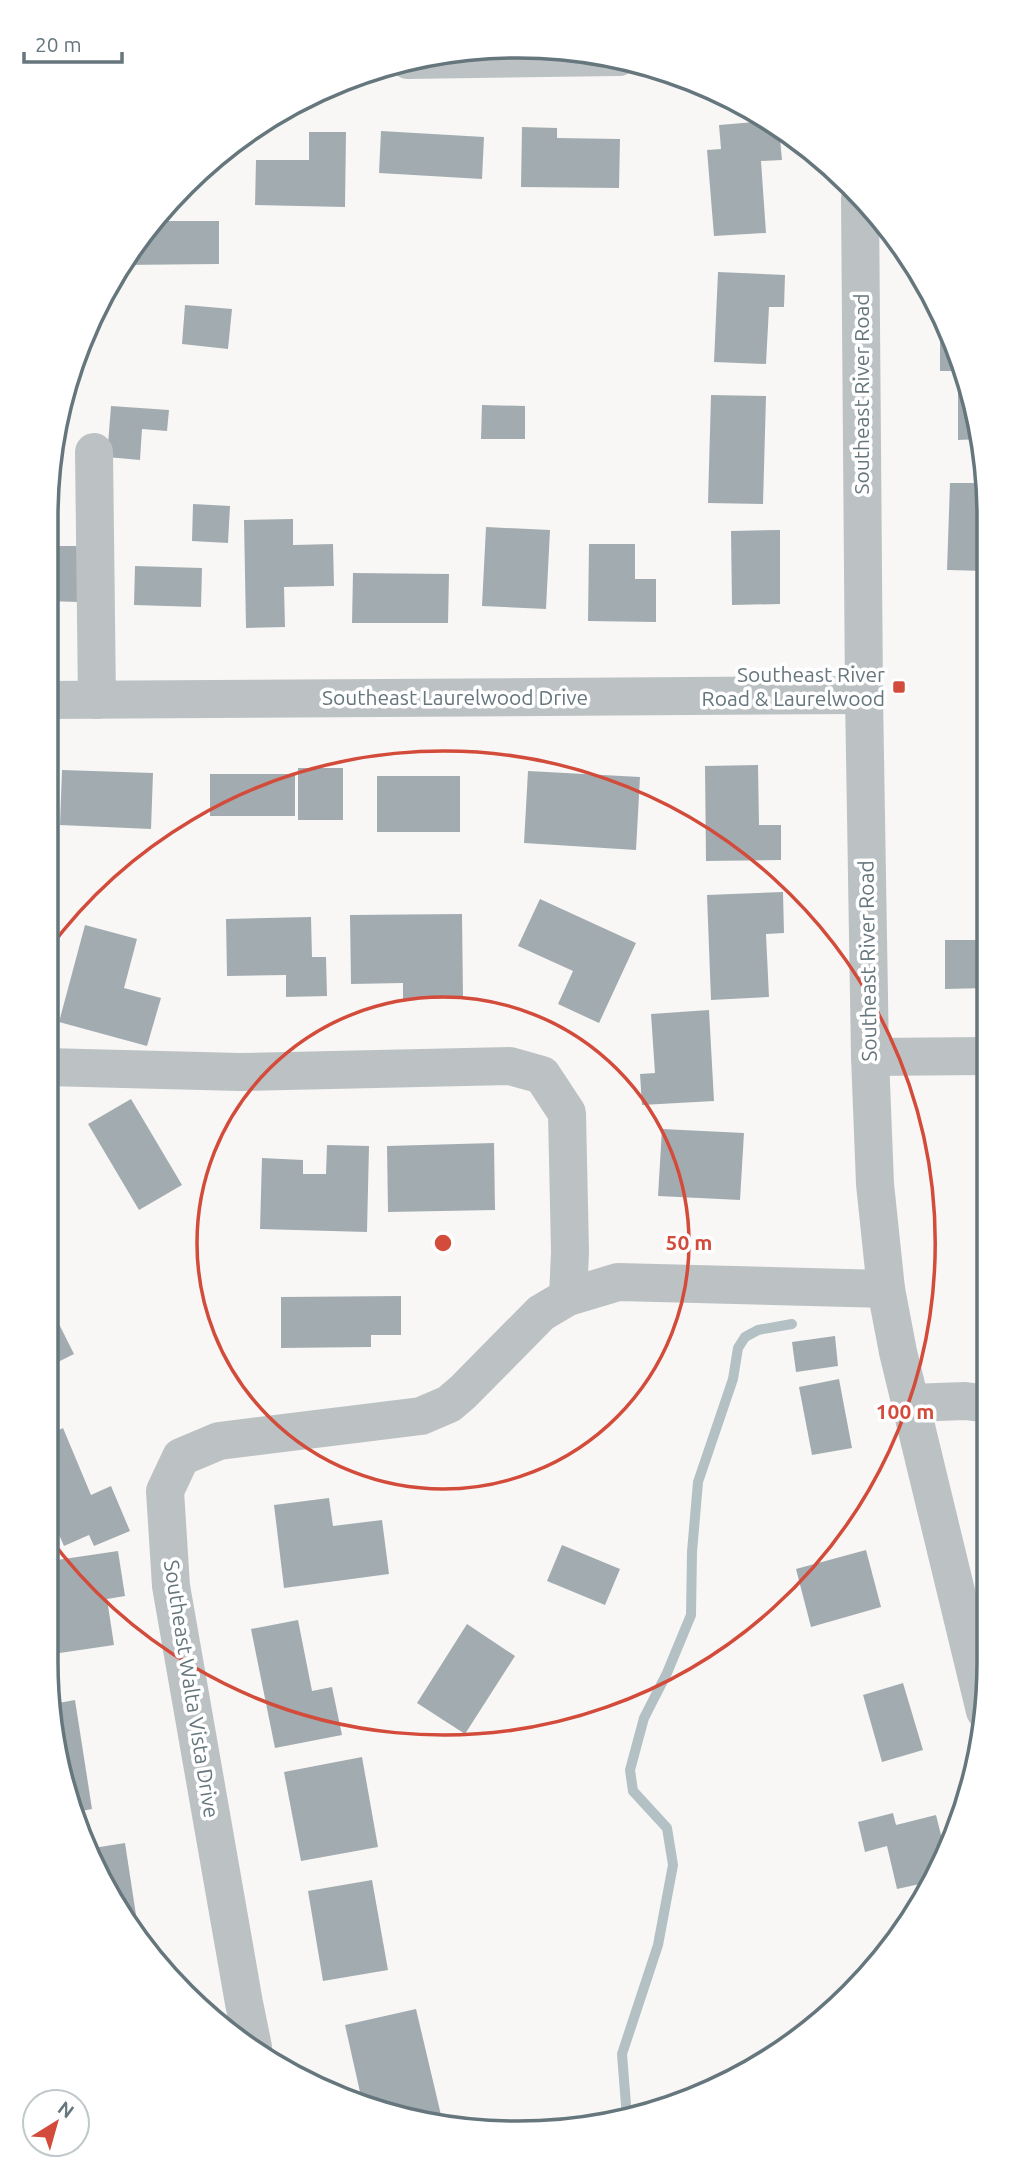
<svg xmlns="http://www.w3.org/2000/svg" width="1035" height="2179" font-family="Ubuntu,sans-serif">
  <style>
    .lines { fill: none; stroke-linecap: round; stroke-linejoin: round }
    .stream { stroke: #b4c1c4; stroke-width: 10 }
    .building { fill: #a2acb0 }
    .minor { stroke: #bcc2c4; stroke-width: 38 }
    .ring { fill: none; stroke: #d34b3a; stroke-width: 3.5 }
    .poi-dot { fill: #d34b3a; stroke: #fff; stroke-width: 2.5 }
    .labels { text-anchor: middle; stroke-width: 7; stroke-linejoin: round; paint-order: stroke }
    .street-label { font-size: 21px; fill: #65767d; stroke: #fff }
    .poi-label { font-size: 21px; fill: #65767d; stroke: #fff; text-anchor: end }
    .rim { fill: none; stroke: #65767d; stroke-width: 3.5 }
    .centre { fill: #d34b3a; stroke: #fff; stroke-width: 3.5 }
    .ring-label { font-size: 21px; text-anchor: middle; font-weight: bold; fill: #d34b3a; stroke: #fff; stroke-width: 7; stroke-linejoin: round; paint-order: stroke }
  </style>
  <rect width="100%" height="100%" fill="#f8f7f5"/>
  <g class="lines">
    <!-- stream -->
    <polyline class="stream" points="627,2118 622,2054 658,1945 673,1865 667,1828 633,1791 630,1770 644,1718 667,1673 691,1615 692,1552 698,1482 733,1379 738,1348 745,1337 758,1330 792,1324"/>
  </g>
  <!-- building -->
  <g class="building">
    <polygon points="767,121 779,128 782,160 761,161 766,233 714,236 707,150 721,149 719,125"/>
    <polygon points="522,127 557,128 557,138 620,139 619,188 521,187"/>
    <polygon points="381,131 484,137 482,179 379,173"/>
    <polygon points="309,132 346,132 345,207 255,205 256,160 309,160"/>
    <polygon points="153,221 219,221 219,264 122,265 125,256"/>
    <polygon points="718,272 785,275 784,307 769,307 766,364 714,362"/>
    <polygon points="185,305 232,309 228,349 182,344"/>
    <polygon points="940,330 950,330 953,337 981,439 958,440 958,371 940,371"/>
    <polygon points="711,395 766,396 763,504 708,503"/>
    <polygon points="482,405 525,406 525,439 481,439"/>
    <polygon points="111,406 169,410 167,431 142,429 140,460 107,457"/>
    <polygon points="950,483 985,483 986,571 947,570"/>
    <polygon points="193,504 230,506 228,543 192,541"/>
    <polygon points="293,519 293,545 333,544 334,586 284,587 285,627 246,628 244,520"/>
    <polygon points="486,527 550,530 546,609 482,606"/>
    <polygon points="780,530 780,604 732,605 731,531"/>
    <polygon points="589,544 635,544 635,579 656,579 656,622 588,621"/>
    <polygon points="46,546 78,546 78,602 46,601"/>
    <polygon points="135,566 202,568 201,607 134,605"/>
    <polygon points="353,573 449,574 448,623 352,623"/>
    <polygon points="758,765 759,825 781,825 781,860 706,861 705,766"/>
    <rect x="298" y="768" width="45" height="52"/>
    <polygon points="62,770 153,773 151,829 60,825"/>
    <polygon points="528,771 640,777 636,850 524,843"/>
    <rect x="210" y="774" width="85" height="42"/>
    <rect x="377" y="776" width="83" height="56"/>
    <polygon points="783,892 784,933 766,934 769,997 711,1000 707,895"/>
    <polygon points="540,899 636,943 599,1023 558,1004 573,971 518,946"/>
    <polygon points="462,914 463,998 403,999 403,983 351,984 350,915"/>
    <polygon points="311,917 312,957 326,957 327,996 286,997 286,975 227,976 226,919"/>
    <polygon points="85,925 137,939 124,988 161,998 147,1046 59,1022"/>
    <polygon points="945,940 987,940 987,988 945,989"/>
    <polygon points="709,1010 714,1101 642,1105 640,1074 655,1073 651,1014"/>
    <polygon points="131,1099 182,1185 139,1210 88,1124"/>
    <polygon points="662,1129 744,1133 740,1200 658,1196"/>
    <polygon points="494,1143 495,1210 388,1212 387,1146"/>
    <polygon points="327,1145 369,1146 367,1232 260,1229 262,1158 303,1160 303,1174 326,1174"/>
    <polygon points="401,1296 401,1335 371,1335 371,1347 281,1348 281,1297"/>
    <polygon points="51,1308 74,1354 46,1368 46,1311"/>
    <polygon points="835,1336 838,1366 796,1372 792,1342"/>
    <polygon points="839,1379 852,1448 812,1455 799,1387"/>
    <polygon points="63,1428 91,1495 111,1486 130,1531 94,1546 89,1535 64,1546 49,1512 46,1513 46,1436"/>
    <polygon points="329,1498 333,1526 382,1520 389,1574 284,1588 274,1505"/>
    <polygon points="562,1545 620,1569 605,1605 547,1581"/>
    <polygon points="866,1550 881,1607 811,1627 796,1569"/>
    <polygon points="118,1551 125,1596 107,1599 114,1645 46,1655 46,1593 55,1592 50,1561"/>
    <polygon points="298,1620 312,1691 332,1687 342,1735 275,1748 251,1629"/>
    <polygon points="467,1624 515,1656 465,1734 417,1703"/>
    <polygon points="903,1683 923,1750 882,1762 863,1695"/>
    <polygon points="75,1700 92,1809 71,1813 53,1704"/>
    <polygon points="362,1757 378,1847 301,1861 284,1772"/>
    <polygon points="893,1813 896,1825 936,1815 946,1855 929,1882 897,1889 887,1846 865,1852 858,1822"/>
    <polygon points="125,1843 140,1941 109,1897 87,1849"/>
    <polygon points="372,1880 388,1970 323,1981 308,1891"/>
    <polygon points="416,2009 441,2115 416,2121 362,2101 345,2025"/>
  </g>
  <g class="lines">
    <!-- minor -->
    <g class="minor">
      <polyline points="408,60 619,57"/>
      <polyline points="860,199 864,695 870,1057 875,1184 886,1289 898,1352 985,1711"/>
      <polyline points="94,452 97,700"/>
      <polyline points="46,700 864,695"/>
      <polyline points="870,1057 987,1056"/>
      <polyline points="46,1067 240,1072 510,1066 542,1075 567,1113 570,1252 568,1297"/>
      <polyline points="910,1403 965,1401 989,1404"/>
      <polyline points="253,2047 244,2003 171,1586 165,1491 181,1457 219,1441 421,1416 449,1404 463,1392 541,1313 568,1297 618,1282 886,1289"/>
    </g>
  </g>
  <!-- distance rings -->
  <g class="ring">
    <circle cx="443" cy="1243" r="246"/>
    <path d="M48 950A492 492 0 1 1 48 1536"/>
  </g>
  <!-- markers -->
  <rect class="poi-dot" x="892" y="680" width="14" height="14" rx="3.5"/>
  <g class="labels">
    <!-- street labels -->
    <g class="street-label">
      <text transform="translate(862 394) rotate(-90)" y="7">Southeast River Road</text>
      <text x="455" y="705">Southeast Laurelwood Drive</text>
      <text transform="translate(868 961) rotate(-91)" y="7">Southeast River Road</text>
      <text transform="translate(191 1689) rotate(81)" y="7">Southeast Walta Vista Drive</text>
    </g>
    <!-- poi labels -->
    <g class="poi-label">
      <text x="885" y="682">Southeast River<tspan x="885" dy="24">Road &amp; Laurelwood</tspan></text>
    </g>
  </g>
  <!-- crop -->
  <path d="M0 0H1035V2179H0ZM517 58H518A459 459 0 0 1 977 517V1662A459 459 0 0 1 518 2121H517A459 459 0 0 1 58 1662V517A459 459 0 0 1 517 58Z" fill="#fff" fill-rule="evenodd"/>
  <path class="rim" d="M517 58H518A459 459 0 0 1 977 517V1662A459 459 0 0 1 518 2121H517A459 459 0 0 1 58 1662V517A459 459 0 0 1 517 58Z"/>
  <circle cx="443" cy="1243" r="10" class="centre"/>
  <g class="ring-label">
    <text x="689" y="1250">50 m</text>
    <text x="905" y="1419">100 m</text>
  </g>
  <!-- north arrow -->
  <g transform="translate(56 2123) rotate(37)"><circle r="33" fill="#ffffff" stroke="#c1c8cb" stroke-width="2"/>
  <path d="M0-5L12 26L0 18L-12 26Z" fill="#d34b3a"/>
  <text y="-10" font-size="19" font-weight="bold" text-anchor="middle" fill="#65767d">N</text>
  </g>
  <!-- scale -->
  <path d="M24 52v10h98v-10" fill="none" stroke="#65767d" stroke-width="3.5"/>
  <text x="35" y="52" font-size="21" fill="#65767d" stroke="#ffffff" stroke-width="5" paint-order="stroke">20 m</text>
</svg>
